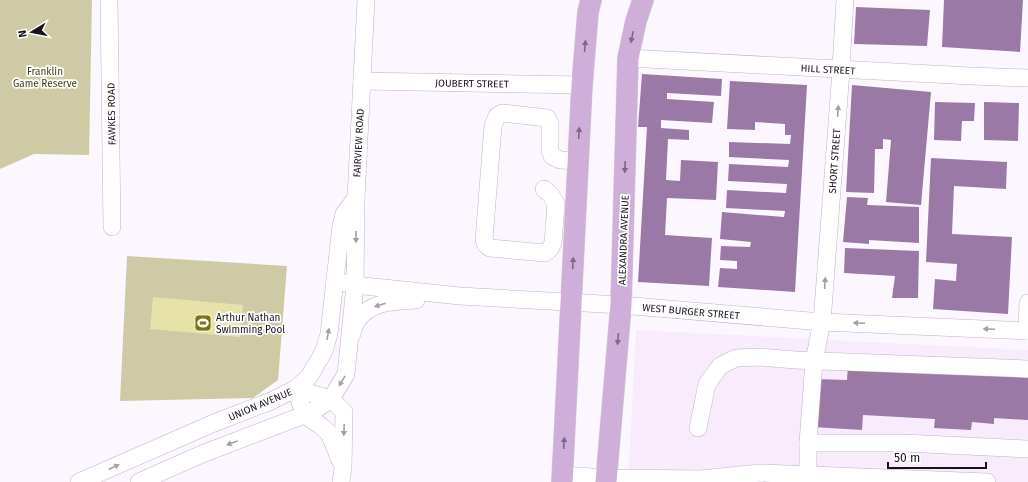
<svg xmlns="http://www.w3.org/2000/svg" width="1028" height="482" font-family="'Fira Sans',sans-serif">
  <style>
    .built { fill: #f8ecfc }
    .green { fill: #cdcaa5 }
    .water { fill: #e7e2a8 }
    .building { fill: #9a79a6 }
    .lines { fill: none; stroke-linecap: round; stroke-linejoin: round }
    .minor-casing { stroke: #c5aecd; stroke-width: 18 }
    .major-casing { stroke: #d5d4d6; stroke-width: 22 }
    .minor { stroke: #fff; stroke-width: 17 }
    .major { stroke: #cfafda; stroke-width: 21 }
    .oneway { fill: #7d6784 }
    .oneway2 { fill: #a39fa4 }
    .labels { text-anchor: middle; stroke-width: 3.5; stroke-linejoin: round; paint-order: stroke }
    .street-label { font-size: 10px; fill: #18101b; stroke: #fff }
    .park-label { font-size: 10px; fill: #444013; stroke: #fff }
    .poi-label { font-size: 10px; fill: #18101b; stroke: #fff; text-anchor: start }
  </style>
  <rect width="100%" height="100%" fill="#fcf7fe"/>
  <!-- built -->
  <polygon class="built" points="636,330 1028,350 1028,482 628,482"/>
  <!-- green -->
  <g class="green">
    <polygon points="0,0 92,0 89,155 34,154 0,169"/>
    <polygon points="127,256 287,266 278,380 253,398 120,401"/>
  </g>
  <!-- water -->
  <polygon class="water" points="153,297 243,305 240,337 150,329"/>
  <!-- building -->
  <g class="building">
    <polygon points="944,0 1023,0 1020,52 942,47"/>
    <polygon points="856,7 930,10 927,46 854,44"/>
    <polygon points="642,74 722,79 721,96 667,93 667,99 714,102 712,123 661,120 661,128 689,130 689,140 668,139 666,180 680,181 681,160 718,162 716,200 667,198 665,235 712,238 709,286 638,282 647,127 638,127"/>
    <polygon points="730,81 807,85 795,292 718,287 720,268 737,269 737,261 720,260 721,246 750,247 751,242 720,239 722,212 784,217 785,211 726,208 727,190 786,193 787,184 728,181 729,164 788,167 789,160 729,157 729,142 790,144 791,135 785,135 785,124 755,122 755,130 727,129"/>
    <polygon points="852,85 931,92 921,205 886,202 891,140 883,139 883,149 875,149 874,193 846,192"/>
    <polygon points="935,102 975,103 974,121 962,121 961,141 934,140"/>
    <polygon points="984,102 1019,103 1018,141 984,140"/>
    <polygon points="931,158 1007,162 1006,189 954,186 952,234 1012,237 1008,314 933,309 935,279 956,281 957,264 926,262"/>
    <polygon points="847,197 868,198 867,205 919,207 919,243 869,240 869,244 843,242"/>
    <polygon points="845,248 919,251 918,298 892,298 895,276 844,273"/>
    <polygon points="848,364 1028,374 1028,420 994,418 994,424 972,422 971,430 934,428 935,419 863,415 862,430 813,427 815,379 847,380"/>
  </g>
  <g class="lines">
    <!-- minor casing -->
    <g class="minor-casing">
      <g id="minor">
        <polyline points="109,0 112,227"/>
        <polyline points="628,58 971,76 1028,78"/>
        <polyline points="362,81 582,85"/>
        <polyline points="544,189 551,195 556,204 553,243 550,249 545,253 490,248 486,245 484,240 493,126 497,116 502,113 547,118 550,124 550,150 552,156 560,160 578,161"/>
        <polyline points="335,281 355,285 460,296 621,305 822,322 1028,331"/>
        <polyline points="1027,331 1028,303"/>
        <path d="M352,334C353,331 354,326 356,322C370,301 394,301 416,300"/>
        <polyline points="295,389 331,399 344,412 343,468 341,482"/>
        <polyline points="295,389 305,415 321,426 329,433 340,460"/>
        <polyline points="698,428 707,384 720,366 736,358 760,357 795,360 1028,369"/>
        <polyline points="808,443 904,443 1028,449"/>
        <polyline points="563,475 607,478 701,479 760,473 987,482"/>
        <polyline points="808,475 808,443 814,361 822,322 840,84 845,0"/>
        <polyline points="79,482 214,423 271,401 295,389 309,377 324,351 329,334 341,226 344,214 356,198"/>
        <polyline points="139,482 202,454 312,412 331,399 346,374 355,285 356,198 366,0"/>
      </g>
    </g>
    <!-- major casing -->
    <g class="major-casing">
      <g id="major">
        <polyline points="562,482 582,85 588,12 591,0"/>
        <polyline points="606,482 621,305 628,58 636,21 643,0"/>
      </g>
    </g>
    <!-- minor -->
    <use href="#minor" class="minor"/>
    <!-- major -->
    <use href="#major" class="major"/>
  </g>
  <!-- one-way arrows -->
  <defs><path id="oneway-solid" d="M-6-.8H1V-3.2L6.5 0L1 3.2V.8H-6Z"/></defs>
  <g class="oneway">
    <use href="#oneway-solid" transform="translate(632 37) rotate(101)"/>
    <use href="#oneway-solid" transform="translate(585 46) rotate(-85)"/>
    <use href="#oneway-solid" transform="translate(579 133) rotate(-87)"/>
    <use href="#oneway-solid" transform="translate(625 167) rotate(92)"/>
    <use href="#oneway-solid" transform="translate(573 263) rotate(-87)"/>
    <use href="#oneway-solid" transform="translate(618 339) rotate(95)"/>
    <use href="#oneway-solid" transform="translate(564 443) rotate(-87)"/>
  </g>
  <g class="oneway2">
    <use href="#oneway-solid" transform="translate(838 111) rotate(-86)"/>
    <use href="#oneway-solid" transform="translate(356 237) rotate(89)"/>
    <use href="#oneway-solid" transform="translate(825 283) rotate(-86)"/>
    <use href="#oneway-solid" transform="translate(380 305) rotate(162)"/>
    <use href="#oneway-solid" transform="translate(859 323) rotate(-177)"/>
    <use href="#oneway-solid" transform="translate(989 329) rotate(-177)"/>
    <use href="#oneway-solid" transform="translate(328 334) rotate(-79)"/>
    <use href="#oneway-solid" transform="translate(342 381) rotate(121)"/>
    <use href="#oneway-solid" transform="translate(344 430) rotate(92)"/>
    <use href="#oneway-solid" transform="translate(232 443) rotate(160)"/>
    <use href="#oneway-solid" transform="translate(114 467) rotate(-24)"/>
  </g>
  <!-- icons -->
  <defs>
    <g id="stadium-square" transform="scale(0.9)"><rect x="-9" y="-9" width="18" height="18" rx="4" fill="#7c7315" stroke="#fff"/><path d="M0-5a6.5 5 0 1 0 0 10a6.5 5 0 1 0 0-10ZM-3.5-1.8h7v3.6h-7Z" fill="#fff"/></g>
  </defs>
  <g fill-rule="evenodd">
    <use href="#stadium-square" x="203" y="323"/>
  </g>
  <g class="labels">
    <!-- street labels -->
    <g class="street-label">
      <text transform="translate(828 69) rotate(3)" y="4">HILL STREET</text>
      <text transform="translate(472 83) rotate(1)" y="4">JOUBERT STREET</text>
      <text transform="translate(111 114) rotate(-91)" y="4">FAWKES ROAD</text>
      <text transform="translate(358 143) rotate(-87)" y="4">FAIRVIEW ROAD</text>
      <text transform="translate(834 161) rotate(-86)" y="4">SHORT STREET</text>
      <text transform="translate(623 240) rotate(-88)" y="4">ALEXANDRA AVENUE</text>
      <text transform="translate(691 311) rotate(5)" y="4">WEST BURGER STREET</text>
      <text transform="translate(260 404) rotate(-23)" y="4">UNION AVENUE</text>
    </g>
    <!-- park labels -->
    <g class="park-label">
      <text x="45" y="75">Franklin<tspan x="45" dy="12">Game Reserve</tspan></text>
    </g>
    <!-- poi labels -->
    <g class="poi-label">
      <text x="216" y="321">Arthur Nathan<tspan x="216" dy="12">Swimming Pool</tspan></text>
    </g>
  </g>
  <!-- north arrow -->
  <g transform="translate(32 32) rotate(260)" stroke="#ffffff" stroke-width="3" paint-order="stroke">
  <path d="M0-3L7 15L0 10L-7 15Z" fill="#18101b"/>
  <text y="-6" font-size="11" font-weight="bold" text-anchor="middle" fill="#18101b">N</text>
  </g>
  <!-- scale -->
  <path d="M888 462v6h98v-6" fill="none" stroke="#18101b" stroke-width="2"/>
  <text x="894" y="462" font-size="12" fill="#18101b" stroke="#ffffff" stroke-width="3" paint-order="stroke">50 m</text>
</svg>
